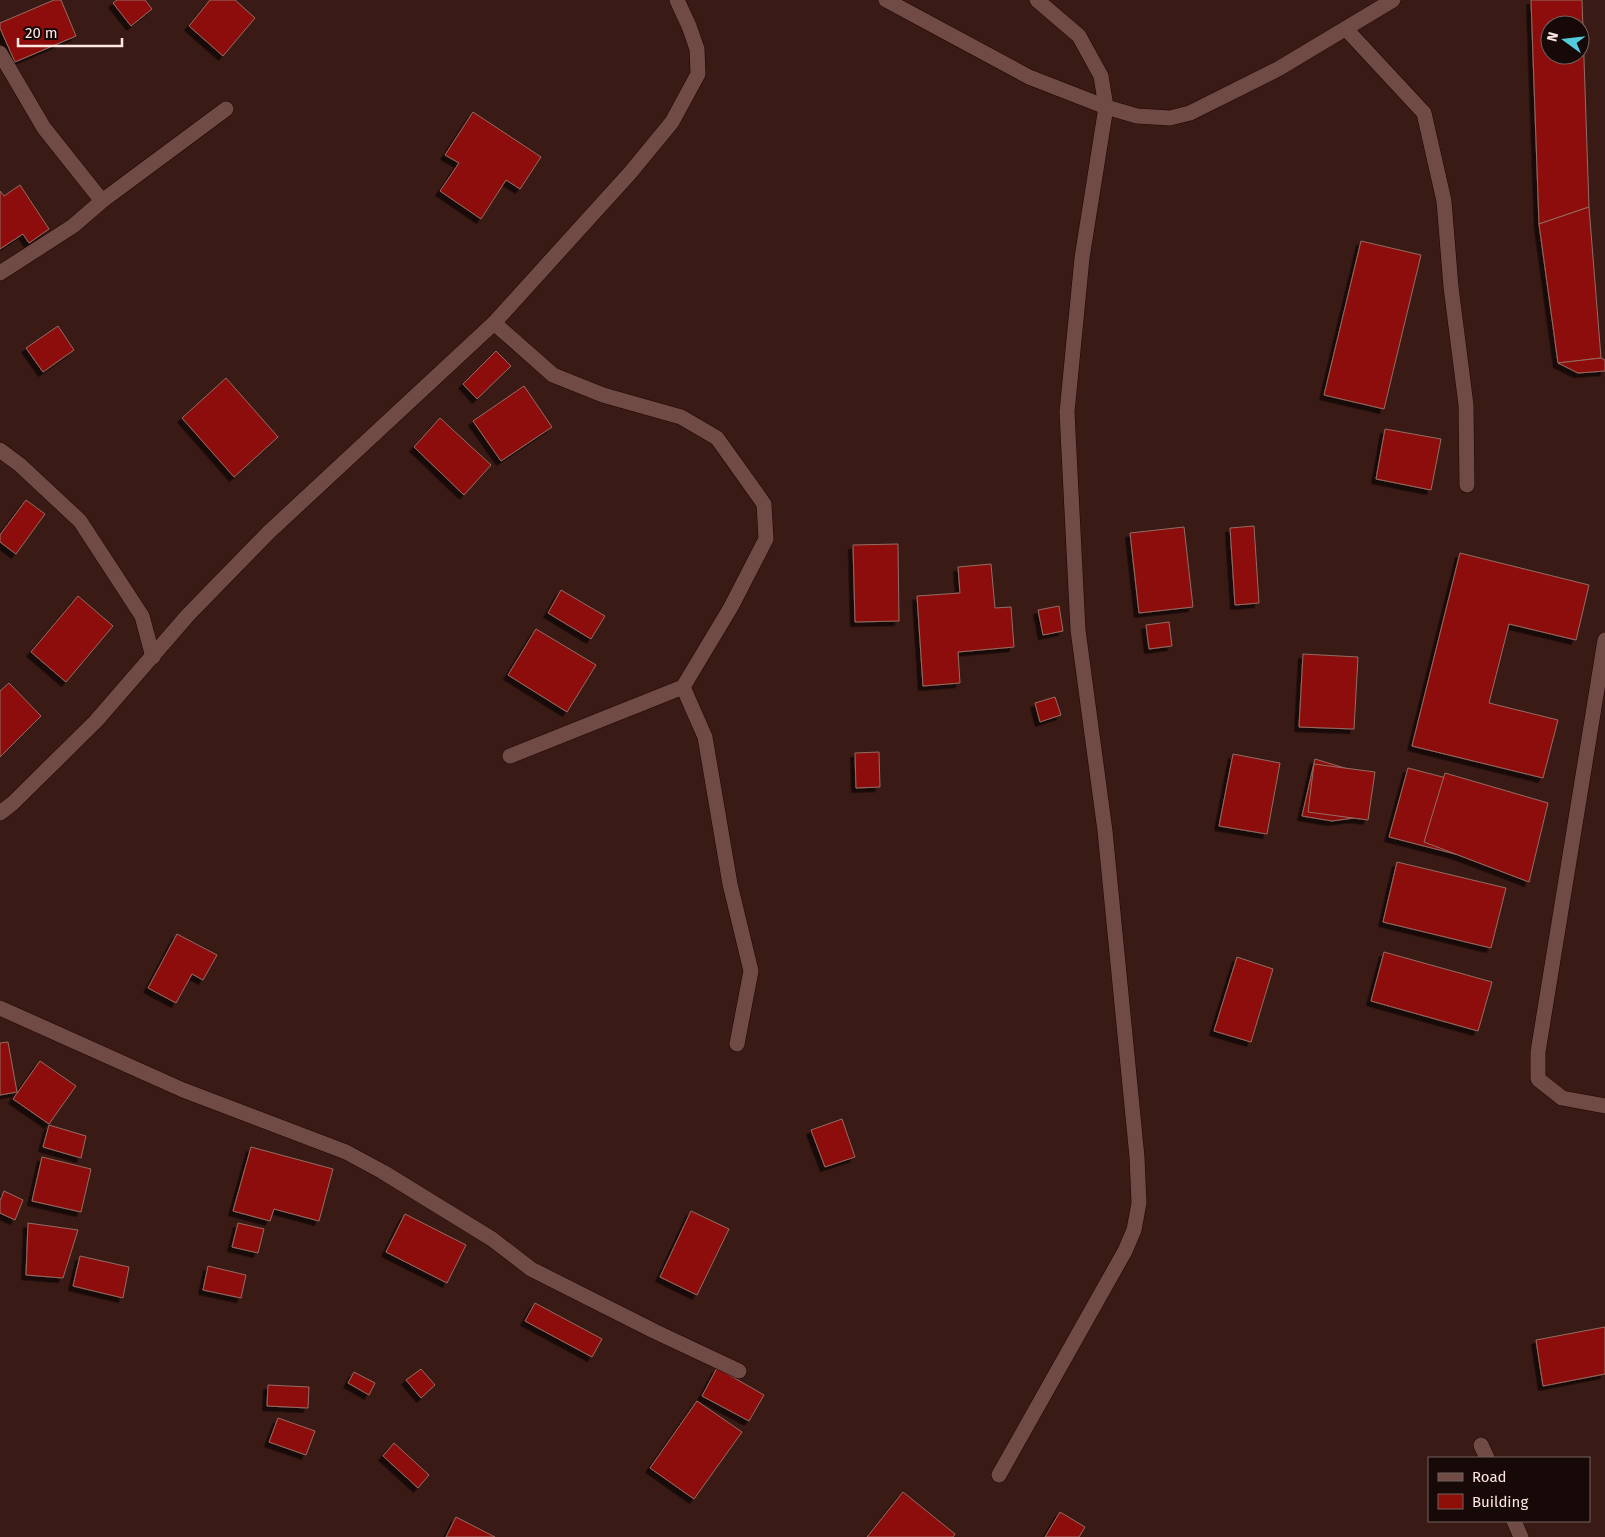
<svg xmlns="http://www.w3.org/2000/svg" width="1605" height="1537" font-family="'Fira Sans',sans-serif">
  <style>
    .building { fill: #8d0f07; stroke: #936c65; fill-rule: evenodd; filter: url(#shadow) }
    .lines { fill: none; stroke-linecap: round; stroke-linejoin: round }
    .service-casing { stroke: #1f0302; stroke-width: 16 }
    .minor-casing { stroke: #1f0302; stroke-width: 16 }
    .service { stroke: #704b45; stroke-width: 15 }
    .minor { stroke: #704b45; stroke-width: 15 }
  </style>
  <defs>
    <filter id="shadow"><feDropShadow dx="-4.5" dy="4.5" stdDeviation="0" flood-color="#0009"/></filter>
  </defs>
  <rect width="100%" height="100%" fill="#3a1a15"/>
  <!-- building -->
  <g class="building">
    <polygon points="54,0 61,0 76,36 15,62 0,28 0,23"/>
    <polygon points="117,0 145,0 152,9 131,26 113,3"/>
    <polygon points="210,0 235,0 255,18 223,56 189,26"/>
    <path d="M1531,0H1582L1589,207L1539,224ZM1550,25H1580V55H1550Z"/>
    <polygon points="473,112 541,157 520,189 506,180 481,219 440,191 459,163 445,155"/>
    <polygon points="20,185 49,229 29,243 23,234 0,249 0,191 4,196"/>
    <polygon points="1589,207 1601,358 1558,363 1539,224"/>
    <polygon points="1361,241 1421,255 1384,409 1324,395"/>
    <polygon points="58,326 74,350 43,372 26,348"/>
    <polygon points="496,351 511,366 477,399 463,384"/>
    <polygon points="1601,358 1605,360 1605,371 1578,373 1558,363"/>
    <polygon points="226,378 278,437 234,477 182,418"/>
    <polygon points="524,386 552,427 501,461 473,421"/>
    <polygon points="440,418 491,465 464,495 414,447"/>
    <polygon points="1385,429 1441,439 1431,490 1376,479"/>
    <polygon points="26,500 45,514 16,554 0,542 0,535"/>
    <polygon points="1254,526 1259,603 1235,605 1230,528"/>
    <polygon points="1184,527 1193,607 1139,613 1130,533"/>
    <polygon points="898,544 899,621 855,622 853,545"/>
    <polygon points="1460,553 1589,585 1576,640 1509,624 1489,703 1558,720 1543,778 1412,746"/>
    <polygon points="991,564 995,608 1011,607 1014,647 958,652 960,683 923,686 917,596 960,593 958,567"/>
    <polygon points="561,590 605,616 591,639 548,613"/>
    <polygon points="78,596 113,626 66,682 31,652"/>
    <polygon points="1059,606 1063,631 1043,635 1038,610"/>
    <polygon points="1169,622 1172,646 1149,649 1146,625"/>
    <polygon points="536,629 596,665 567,712 508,675"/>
    <polygon points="1303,654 1358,657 1354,729 1299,727"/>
    <polygon points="9,683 41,716 0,757 0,691"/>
    <polygon points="1055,697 1061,715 1040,722 1035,703"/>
    <polygon points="879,752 880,787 856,788 855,753"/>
    <polygon points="1233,754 1280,763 1267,834 1219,826"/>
    <polygon points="1315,759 1371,776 1361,817 1332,821 1302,816"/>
    <polygon points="1314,764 1375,772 1368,820 1308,812"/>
    <polygon points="1408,768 1508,794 1490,863 1389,837"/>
    <polygon points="1445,773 1548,803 1529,882 1424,842"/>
    <polygon points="1397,862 1506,888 1491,948 1383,922"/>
    <polygon points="177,934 217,955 203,980 192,974 176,1003 148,988"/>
    <polygon points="1384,952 1492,982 1478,1031 1371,1001"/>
    <polygon points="1237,957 1273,969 1251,1042 1214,1031"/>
    <polygon points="8,1042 17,1092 0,1095 0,1043"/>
    <polygon points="40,1061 76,1086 49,1124 13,1099"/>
    <polygon points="842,1119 855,1157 825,1167 811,1130"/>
    <polygon points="49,1125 86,1136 81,1158 43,1147"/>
    <polygon points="251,1147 333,1169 319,1221 274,1209 270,1221 233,1211"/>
    <polygon points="42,1157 91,1169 81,1212 32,1201"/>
    <polygon points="4,1191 23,1200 15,1220 0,1213 0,1201"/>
    <polygon points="691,1211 729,1229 697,1295 660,1277"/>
    <polygon points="405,1214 466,1245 447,1283 386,1252"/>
    <polygon points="28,1223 78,1230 63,1278 26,1275"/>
    <polygon points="238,1223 264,1229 258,1253 232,1247"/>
    <polygon points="80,1256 129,1267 123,1298 73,1286"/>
    <polygon points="208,1266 246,1275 241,1298 203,1290"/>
    <polygon points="535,1303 602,1339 592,1357 525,1321"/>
    <polygon points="1605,1327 1605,1374 1543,1386 1536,1340"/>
    <polygon points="717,1368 764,1395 749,1421 702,1396"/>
    <polygon points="421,1369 435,1385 421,1398 406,1380"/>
    <polygon points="354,1372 375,1383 369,1395 348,1383"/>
    <polygon points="268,1385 309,1387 308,1408 267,1406"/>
    <polygon points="697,1401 742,1432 694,1499 650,1468"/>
    <polygon points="278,1418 315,1431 306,1455 269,1442"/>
    <polygon points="394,1443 429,1475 418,1488 383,1456"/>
    <polygon points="903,1492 955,1534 953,1537 867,1537"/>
    <polygon points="1060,1512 1085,1527 1079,1537 1045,1537"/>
    <polygon points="456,1517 495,1537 446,1537"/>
  </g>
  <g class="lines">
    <!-- service casing -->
    <g class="service-casing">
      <polyline id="service" points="1346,29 1424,113 1444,201 1451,287 1466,405 1467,485"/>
    </g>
    <!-- minor casing -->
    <g class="minor-casing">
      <g id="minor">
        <polyline points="886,0 1029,77 1106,107 1137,116 1170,118 1190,113 1278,69 1393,0"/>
        <polyline points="0,53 44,128 102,201"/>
        <polyline points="0,273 73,226 102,201 226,109"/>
        <polyline points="494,323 553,375 603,395 681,417 717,438 764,504 766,539 731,607 683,687 510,756"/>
        <polyline points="0,450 20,465 80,521 142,616 153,657"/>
        <polyline points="1605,640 1538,1052 1538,1079 1562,1098 1605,1106"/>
        <polyline points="683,687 705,737 730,884 751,971 737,1044"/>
        <polyline points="0,813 13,803 96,721 188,615 269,532 494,323 630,173 672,122 698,74 697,49 689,26 677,0"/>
        <polyline points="0,1008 183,1090 346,1152 383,1172 492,1239 531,1269 656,1332 739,1371"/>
        <polyline points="1481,1445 1487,1458"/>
        <polyline points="999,1475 1125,1251 1134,1230 1139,1203 1137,1157 1105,831 1078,630 1067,412 1082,258 1106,107 1101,76 1079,36 1037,0"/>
        <polyline points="1514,1521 1521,1537"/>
      </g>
    </g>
    <!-- service -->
    <use href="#service" class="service"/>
    <!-- minor -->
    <use href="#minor" class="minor"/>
  </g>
  <!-- legend -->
  <rect x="1428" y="1457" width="162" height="65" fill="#170907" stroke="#74625f"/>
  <rect x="1438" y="1473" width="25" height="8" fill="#704b45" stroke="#74625f"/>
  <text x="1472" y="1482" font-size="15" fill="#ffe8e4">Road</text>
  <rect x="1438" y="1494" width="25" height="15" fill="#8d0f07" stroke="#74625f"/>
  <text x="1472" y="1507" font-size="15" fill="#ffe8e4">Building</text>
  <!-- north arrow -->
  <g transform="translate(1565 40) rotate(285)"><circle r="24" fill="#170907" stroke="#74625f"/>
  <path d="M0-4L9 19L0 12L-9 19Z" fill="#54cadd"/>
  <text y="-8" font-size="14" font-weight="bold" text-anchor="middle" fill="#ffe8e4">N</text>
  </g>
  <!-- scale -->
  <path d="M18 38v8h104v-8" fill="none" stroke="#ffe8e4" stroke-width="2.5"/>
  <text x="25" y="38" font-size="15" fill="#ffe8e4" stroke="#170907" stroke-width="4" paint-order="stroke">20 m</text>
</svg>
